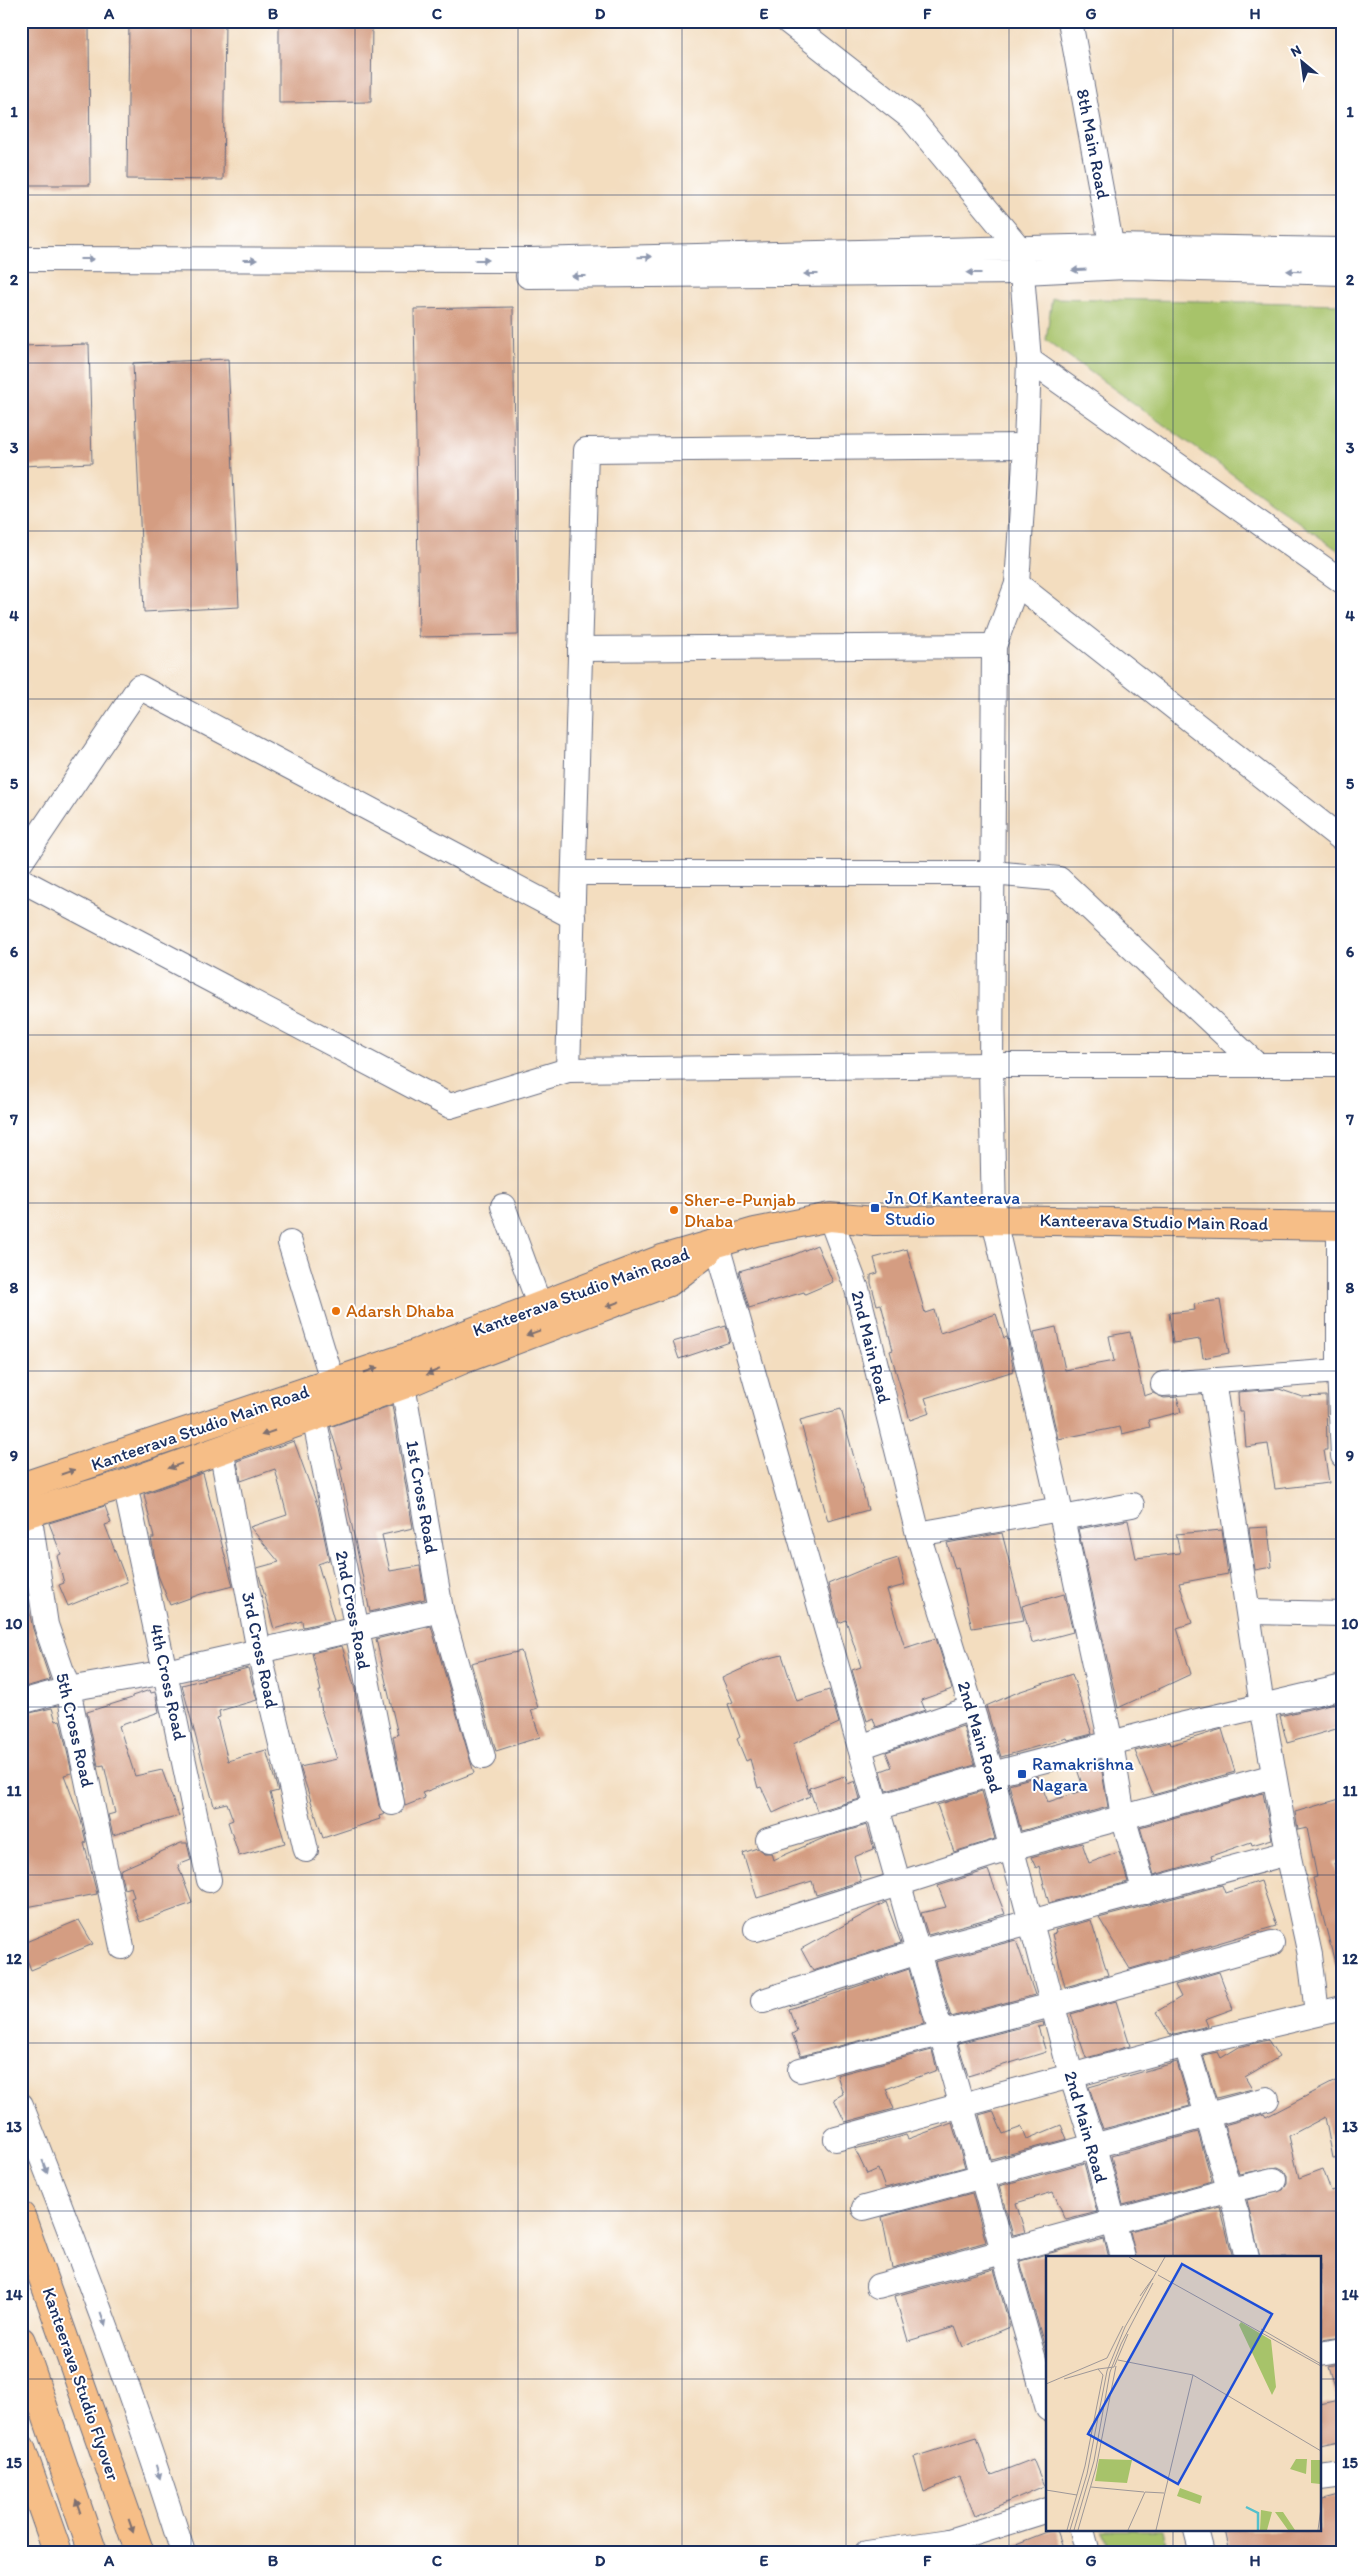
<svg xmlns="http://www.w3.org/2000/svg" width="1364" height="2574" font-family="Itim,sans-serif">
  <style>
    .green { fill: #a7c36a; stroke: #617964 }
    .building { fill: #d49d82 }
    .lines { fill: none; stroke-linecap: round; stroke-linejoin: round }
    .minor-casing { stroke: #676c80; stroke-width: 26 }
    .major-casing { stroke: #676c80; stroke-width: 30 }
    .highway-casing { stroke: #676c80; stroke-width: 30 }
    .minor { stroke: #fff; stroke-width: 24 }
    .major { stroke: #f6be87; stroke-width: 28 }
    .highway { stroke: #f6be87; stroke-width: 28 }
    .oneway { fill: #8d97ae }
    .oneway2 { fill: #7e6f70 }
    .grid { fill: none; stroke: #1b2f5e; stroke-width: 1; stroke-opacity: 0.55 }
    .transit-dot { fill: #1a4fb4; stroke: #fff; stroke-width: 2 }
    .food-dot { fill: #e8710a; stroke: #fff; stroke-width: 2 }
    .labels { text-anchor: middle; stroke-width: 4; stroke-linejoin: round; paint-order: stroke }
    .street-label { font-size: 18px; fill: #1b2f5e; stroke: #fff }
    .transit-label { font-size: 18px; fill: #164399; stroke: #fff; text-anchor: start }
    .food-label { font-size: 18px; fill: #c56008; stroke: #fff; text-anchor: start }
    .inset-river { fill: none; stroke: #54c0cc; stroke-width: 2.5 }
    .inset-road { fill: none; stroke: #9d9798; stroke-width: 1 }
    .view { fill: #1d4ed8; fill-opacity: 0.15; stroke: #1d4ed8; stroke-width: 2.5 }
    .inset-edge { fill: none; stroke: #1b2f5e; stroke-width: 2.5 }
    .neatline { fill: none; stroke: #1b2f5e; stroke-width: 2 }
    .grid-label { font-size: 16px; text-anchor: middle; font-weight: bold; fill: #1b2f5e }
  </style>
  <rect width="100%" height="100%" fill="#fff"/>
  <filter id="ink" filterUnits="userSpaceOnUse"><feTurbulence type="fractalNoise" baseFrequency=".02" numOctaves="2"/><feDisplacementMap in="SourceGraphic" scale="10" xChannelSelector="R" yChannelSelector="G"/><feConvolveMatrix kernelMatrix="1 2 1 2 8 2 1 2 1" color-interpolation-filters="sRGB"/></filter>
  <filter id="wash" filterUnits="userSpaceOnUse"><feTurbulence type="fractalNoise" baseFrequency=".0096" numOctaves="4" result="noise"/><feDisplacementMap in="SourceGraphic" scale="20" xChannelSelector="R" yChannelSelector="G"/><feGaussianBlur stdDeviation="1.12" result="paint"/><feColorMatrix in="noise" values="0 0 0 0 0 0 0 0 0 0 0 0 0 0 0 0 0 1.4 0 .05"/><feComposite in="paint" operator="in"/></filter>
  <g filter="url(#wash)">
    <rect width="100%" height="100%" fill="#f3ddbf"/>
    <!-- green -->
    <g class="green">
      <polygon points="1052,298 1343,304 1343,554 1046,340"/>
      <polygon points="1103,2530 1163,2530 1168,2553 1110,2553"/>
    </g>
    <g id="blocks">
      <!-- building -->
      <g class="building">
        <polygon points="21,21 89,21 90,185 21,185"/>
        <polygon points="129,21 225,21 223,180 127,179"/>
        <polygon points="279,21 372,21 371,102 279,103"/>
        <polygon points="513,307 518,635 419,637 414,309"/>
        <polygon points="89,344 92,463 21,466 21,346"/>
        <polygon points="228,359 239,607 144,612 133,363"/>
        <polygon points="817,1245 833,1282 805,1294 804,1292 749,1308 739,1271 791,1256"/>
        <polygon points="907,1249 925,1313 934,1310 940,1333 996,1314 1004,1338 1007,1337 1014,1371 925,1398 930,1413 910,1420 890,1351 893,1350 881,1304 877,1305 871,1283 871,1275 878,1273 874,1258"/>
        <polygon points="1220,1300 1229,1353 1203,1358 1200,1339 1173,1343 1169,1313 1195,1310 1194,1304"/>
        <polygon points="726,1326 730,1342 679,1359 673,1342"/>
        <polygon points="1056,1327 1065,1370 1114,1361 1109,1336 1130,1332 1144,1396 1153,1393 1164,1398 1177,1397 1181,1412 1148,1420 1150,1427 1122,1434 1120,1427 1058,1439 1034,1332"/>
        <polygon points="1279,1389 1302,1397 1326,1396 1327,1450 1324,1450 1329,1483 1275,1489 1268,1444 1246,1447 1243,1411 1239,1411 1238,1392"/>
        <polygon points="392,1405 413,1528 382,1535 390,1571 420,1566 425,1599 370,1612 340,1469 343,1469 330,1427"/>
        <polygon points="841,1409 868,1510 828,1521 800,1420"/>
        <polygon points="294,1441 318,1507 329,1560 318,1564 334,1620 303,1627 302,1621 274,1629 257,1568 279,1562 250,1527 287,1515 275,1469 241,1481 237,1461"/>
        <polygon points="203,1473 233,1586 201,1594 170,1605 158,1575 151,1538 154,1538 144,1494"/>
        <polygon points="105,1506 111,1523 105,1525 127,1582 68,1606 59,1585 64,1583 57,1556 61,1554 49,1523"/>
        <polygon points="1128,1520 1136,1558 1180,1553 1176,1534 1222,1530 1228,1574 1179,1583 1192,1623 1177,1628 1191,1674 1118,1708 1078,1529"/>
        <polygon points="1268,1527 1272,1567 1255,1570 1249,1528"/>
        <polygon points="1002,1533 1024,1620 972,1628 958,1568 955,1569 947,1543"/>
        <polygon points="898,1558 905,1585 887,1590 905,1648 936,1638 952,1689 921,1700 925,1710 876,1727 873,1718 867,1721 852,1670 861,1667 846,1620 839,1623 828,1584 866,1568"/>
        <polygon points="1064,1594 1073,1632 1032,1643 1022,1606"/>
        <polygon points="21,1597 26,1597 33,1629 50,1680 21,1688"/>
        <polygon points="431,1626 474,1773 422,1793 425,1798 405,1806 393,1736 398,1735 376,1639"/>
        <polygon points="342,1646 354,1686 379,1806 385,1814 379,1816 380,1819 323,1838 300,1767 337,1759 322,1713 319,1691 321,1691 312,1653"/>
        <polygon points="521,1651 538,1708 531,1710 540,1737 496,1751 471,1663"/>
        <polygon points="782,1655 797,1701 829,1690 839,1723 793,1744 810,1796 773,1813 761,1787 758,1788 750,1759 746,1761 737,1739 740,1737 728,1704 733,1702 722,1678 762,1660"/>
        <polygon points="248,1668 257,1700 219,1711 220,1717 217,1718 228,1761 266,1750 278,1791 270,1793 285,1843 239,1856 228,1822 233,1820 227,1803 214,1806 182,1685"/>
        <polygon points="1072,1674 1092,1734 1068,1740 1067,1738 1001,1757 986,1706 1018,1692"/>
        <polygon points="150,1690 151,1693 155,1692 159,1712 119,1726 135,1776 162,1770 179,1816 113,1835 108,1815 115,1813 104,1765 98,1766 87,1712 132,1698 132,1696"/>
        <polygon points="1343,1701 1343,1727 1287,1743 1280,1716"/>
        <polygon points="52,1708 56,1721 60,1720 72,1773 64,1775 81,1820 86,1842 84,1843 97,1894 21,1908 21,1715"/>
        <polygon points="963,1726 975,1765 886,1791 881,1771 892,1767 886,1752"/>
        <polygon points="1222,1729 1235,1772 1153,1795 1135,1751 1170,1742 1171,1745"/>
        <polygon points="1100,1760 1108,1807 1021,1831 1009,1784 1038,1776 1048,1802 1084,1790 1076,1766"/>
        <polygon points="845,1776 848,1784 855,1781 860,1799 817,1811 809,1788"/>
        <polygon points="982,1791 995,1839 954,1852 937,1805"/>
        <polygon points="1263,1793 1272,1839 1252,1845 1251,1842 1211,1856 1212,1859 1154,1875 1140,1827"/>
        <polygon points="1343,1798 1343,1861 1334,1863 1343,1896 1343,1966 1336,1967 1313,1878 1317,1877 1307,1828 1298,1830 1295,1812"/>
        <polygon points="867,1825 874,1849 854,1857 861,1881 816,1895 812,1881 757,1898 743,1853 757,1848 764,1853 771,1853 773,1860 826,1837"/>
        <polygon points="181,1843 187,1843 191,1860 178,1865 192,1903 140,1922 131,1898 134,1897 131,1887 124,1889 120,1870"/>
        <polygon points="1082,1843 1089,1863 1119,1852 1128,1882 1049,1903 1039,1866 1036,1868 1031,1857"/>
        <polygon points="988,1870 1005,1914 928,1935 921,1913 946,1907 938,1886"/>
        <polygon points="1261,1881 1276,1926 1130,1969 1099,1918 1222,1885 1225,1893"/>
        <polygon points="886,1902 901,1943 813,1971 801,1949"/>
        <polygon points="79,1920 93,1944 31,1970 21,1944"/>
        <polygon points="1091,1920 1108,1975 1065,1987 1052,1934 1056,1933 1055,1930"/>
        <polygon points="1016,1940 1035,1995 951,2017 935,1962"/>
        <polygon points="909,1969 924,2024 801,2056 792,2034 797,2031 789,2009"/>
        <polygon points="1219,1972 1233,2009 1205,2019 1208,2026 1170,2035 1156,2012 1181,1997 1175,1985"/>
        <polygon points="1116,2001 1130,2046 1086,2058 1071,2014"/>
        <polygon points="1043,2022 1044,2026 1038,2027 1046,2052 968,2076 958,2043"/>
        <polygon points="1268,2040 1279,2057 1245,2077 1252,2089 1216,2098 1203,2055 1218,2052 1221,2058 1239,2047"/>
        <polygon points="932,2050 937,2070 886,2089 894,2109 845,2122 834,2099 843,2094 837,2075"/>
        <polygon points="1177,2062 1190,2106 1103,2129 1089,2087"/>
        <polygon points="1343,2077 1343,2157 1333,2158 1325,2117 1289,2136 1299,2178 1323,2169 1331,2191 1343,2188 1343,2337 1321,2340 1320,2258 1260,2258 1247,2200 1283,2190 1287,2184 1287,2176 1284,2170 1278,2167 1239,2174 1224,2125 1264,2114 1266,2117"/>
        <polygon points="993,2111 1003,2134 1022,2127 1027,2139 1061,2125 1067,2139 991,2159 979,2115"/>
        <polygon points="952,2123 965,2167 885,2188 878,2169 867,2174 855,2149 906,2135 908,2139"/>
        <polygon points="1198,2132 1212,2181 1123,2205 1111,2156"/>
        <polygon points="1084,2163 1097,2212 1066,2220 1053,2192 1016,2203 1025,2232 1013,2235 999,2186"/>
        <polygon points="972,2193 986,2242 892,2268 882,2217"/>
        <polygon points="1220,2207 1233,2258 1136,2258 1130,2231"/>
        <polygon points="1104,2239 1109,2258 1048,2258 1048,2358 1020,2261"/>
        <polygon points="994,2269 1010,2327 963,2347 955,2327 908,2341 895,2296"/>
        <polygon points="1343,2364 1343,2398 1337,2398 1328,2367"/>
        <polygon points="1343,2400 1343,2441 1320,2446 1320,2405"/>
        <polygon points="977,2437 988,2471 992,2475 1033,2459 1044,2486 975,2516 959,2477 924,2492 914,2457"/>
        <polygon points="1343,2494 1343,2553 1230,2553 1225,2530 1320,2530 1320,2500"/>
        <polygon points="1052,2530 1057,2530 1065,2553 998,2553 998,2551"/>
      </g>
    </g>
  </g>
  <g filter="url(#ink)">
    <use href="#blocks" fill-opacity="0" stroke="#676c80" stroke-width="1"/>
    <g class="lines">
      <!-- minor casing -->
      <g class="minor-casing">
        <g id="minor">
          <polyline points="787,21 911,118 1020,249 1029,360 1026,446 1017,584 994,646 991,1065 994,1220 1060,1509 918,1534"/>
          <polyline points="1070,21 1114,260"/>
          <polyline points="21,259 530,260 1112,246 1343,250"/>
          <polyline points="528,276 1023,272 1126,267 1343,273"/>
          <polyline points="1029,360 1343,582"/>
          <polyline points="1017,584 1343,840"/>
          <polyline points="580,649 994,646"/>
          <polyline points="21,862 139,687 573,917"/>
          <polyline points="574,873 992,873 1059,879 1257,1065"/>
          <polyline points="21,880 450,1106 568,1070 991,1065 1343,1065"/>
          <polyline points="568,1070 586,450 1026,446"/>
          <polyline points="503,1206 539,1304"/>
          <polyline points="830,1217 857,1289 918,1534 992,1774 1071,2075 1094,2146 1123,2258"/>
          <polyline points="1339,1225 1339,1371 1343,1456"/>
          <polyline points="290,1243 333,1383"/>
          <polyline points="717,1245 1048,2409"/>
          <polyline points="1213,1380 1262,1706 1288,1853 1310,1955 1317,2013"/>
          <polyline points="1163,1384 1339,1371"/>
          <polyline points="403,1385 441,1610"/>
          <polyline points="314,1417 392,1803"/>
          <polyline points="221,1449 259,1651 306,1850"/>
          <polyline points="125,1484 209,1880"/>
          <polyline points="1060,1509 1111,1743 1123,1817 1145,1892"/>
          <polyline points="29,1512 46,1625 68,1689 122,1947"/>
          <polyline points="1062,1518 1132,1505"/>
          <polyline points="1250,1612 1343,1614"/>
          <polyline points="21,1702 68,1689 166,1672 441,1610 483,1757"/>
          <polyline points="860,1747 972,1708"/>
          <polyline points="768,1840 992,1774 1172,1727 1343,1687"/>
          <polyline points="756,1929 1011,1848 1274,1776"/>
          <polyline points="763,2001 918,1952 1288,1853"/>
          <polyline points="1186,2045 1237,2215 1247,2258"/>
          <polyline points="800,2070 1052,2005 1272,1943"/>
          <path d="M21,2105C79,2253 136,2401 183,2553"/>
          <polyline points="836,2139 1186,2045 1343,2008"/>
          <polyline points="864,2208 1267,2099"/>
          <polyline points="878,2286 1230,2190 1274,2180"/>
          <polyline points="1320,2354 1343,2350"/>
          <polyline points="1320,2478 1343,2475"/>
          <polyline points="1082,2530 1088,2553"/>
          <polyline points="1196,2530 1202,2553"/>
          <polyline points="867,2553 950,2541"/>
          <polyline points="953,2553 950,2541 1048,2510"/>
        </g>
      </g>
      <!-- major casing -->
      <g class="major-casing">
        <g id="major">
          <polyline points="21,1487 399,1360 662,1259 755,1232 830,1217 874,1221 994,1220 1343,1226"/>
          <polyline points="21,1515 125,1484 403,1385 462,1360 669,1282 708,1252"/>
        </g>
      </g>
      <!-- highway casing -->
      <g class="highway-casing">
        <g id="highway">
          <polyline points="21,2216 140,2553"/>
          <polyline points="21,2341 93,2553"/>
          <polyline points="21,2448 58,2553"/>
        </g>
      </g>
      <!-- minor -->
      <use href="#minor" class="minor"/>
      <!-- major -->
      <use href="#major" class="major"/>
      <!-- highway -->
      <use href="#highway" class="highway"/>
    </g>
    <!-- one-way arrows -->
    <defs><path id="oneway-solid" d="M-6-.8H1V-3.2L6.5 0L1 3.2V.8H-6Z" transform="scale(1.25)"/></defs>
    <g class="oneway">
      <use href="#oneway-solid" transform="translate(645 257) rotate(-2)"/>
      <use href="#oneway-solid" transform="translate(87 259)"/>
      <use href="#oneway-solid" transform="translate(250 260)"/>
      <use href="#oneway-solid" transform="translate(482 260)"/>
      <use href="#oneway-solid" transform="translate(1079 270) rotate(177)"/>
      <use href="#oneway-solid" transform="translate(1294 271) rotate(-179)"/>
      <use href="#oneway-solid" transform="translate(974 273) rotate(180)"/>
      <use href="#oneway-solid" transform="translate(811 274) rotate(180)"/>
      <use href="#oneway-solid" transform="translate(579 276) rotate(180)"/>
      <use href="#oneway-solid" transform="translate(45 2167) rotate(69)"/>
      <use href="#oneway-solid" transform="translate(103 2319) rotate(70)"/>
      <use href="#oneway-solid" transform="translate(158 2472) rotate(73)"/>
    </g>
    <g class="oneway2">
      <use href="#oneway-solid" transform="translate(613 1304) rotate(159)"/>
      <use href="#oneway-solid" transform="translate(533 1333) rotate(160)"/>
      <use href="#oneway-solid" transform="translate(371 1370) rotate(-19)"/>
      <use href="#oneway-solid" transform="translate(433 1372) rotate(157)"/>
      <use href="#oneway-solid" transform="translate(268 1433) rotate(161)"/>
      <use href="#oneway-solid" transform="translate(175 1466) rotate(160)"/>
      <use href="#oneway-solid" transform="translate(68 1472) rotate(-19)"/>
      <use href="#oneway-solid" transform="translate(78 2506) rotate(-109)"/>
      <use href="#oneway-solid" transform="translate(131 2526) rotate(71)"/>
    </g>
  </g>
  <!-- grid -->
  <path class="grid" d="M191,21V2553M355,21V2553M518,21V2553M682,21V2553M846,21V2553M1009,21V2553M1173,21V2258M21,195H1343M21,363H1343M21,531H1343M21,699H1343M21,867H1343M21,1035H1343M21,1203H1343M21,1371H1343M21,1539H1343M21,1707H1343M21,1875H1343M21,2043H1343M21,2211H1343M21,2379H1048M1320,2379H1343M1173,2530V2553"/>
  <!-- markers -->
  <g class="transit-dot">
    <rect x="870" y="1203" width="10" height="10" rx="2.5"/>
    <rect x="1017" y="1769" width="10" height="10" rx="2.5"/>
  </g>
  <g class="food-dot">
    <circle cx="674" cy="1210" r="5"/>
    <circle cx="336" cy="1311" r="5"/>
  </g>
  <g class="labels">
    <!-- street labels -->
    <g class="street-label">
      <text transform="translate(1093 144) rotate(79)" y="6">8th Main Road</text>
      <text transform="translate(1154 1222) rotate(1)" y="6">Kanteerava Studio Main Road</text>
      <text transform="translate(581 1292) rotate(-20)" y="6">Kanteerava Studio Main Road</text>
      <text transform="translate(871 1347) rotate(76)" y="6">2nd Main Road</text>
      <text transform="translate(200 1428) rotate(-19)" y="6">Kanteerava Studio Main Road</text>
      <text transform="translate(422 1497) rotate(80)" y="6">1st Cross Road</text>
      <text transform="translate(353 1610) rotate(79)" y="6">2nd Cross Road</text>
      <text transform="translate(260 1650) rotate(78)" y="6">3rd Cross Road</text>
      <text transform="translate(168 1682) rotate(78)" y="6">4th Cross Road</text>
      <text transform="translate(75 1730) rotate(77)" y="6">5th Cross Road</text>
      <text transform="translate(980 1737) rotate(73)" y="6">2nd Main Road</text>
      <text transform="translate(1086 2127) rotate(74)" y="6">2nd Main Road</text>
      <text transform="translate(81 2384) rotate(71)" y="6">Kanteerava Studio Flyover</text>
    </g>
    <!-- transit labels -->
    <g class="transit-label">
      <text x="885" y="1204">Jn Of Kanteerava<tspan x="885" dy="21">Studio</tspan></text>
      <text x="1032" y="1770">Ramakrishna<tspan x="1032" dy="21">Nagara</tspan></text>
    </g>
    <!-- food labels -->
    <g class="food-label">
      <text x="684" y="1206">Sher-e-Punjab<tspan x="684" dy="21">Dhaba</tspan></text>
      <text x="346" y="1317">Adarsh Dhaba</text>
    </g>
  </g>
  <!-- overview -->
  <g transform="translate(1046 2256)">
    <rect width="275" height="275" fill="#f3ddbf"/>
    <path d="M195,66L225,84L230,131L226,139L193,69ZM53,203L86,204L81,227L49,225ZM250,203H261L260,218L244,213ZM265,204H275L274,228L265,227ZM134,232L156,240L154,248L131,240ZM215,254L226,256L221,274H214ZM229,256H237L249,274H242Z" fill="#a7c36a"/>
    <path class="inset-river" d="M200,251L212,257V274"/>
    <path class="inset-road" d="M83,1L110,16M112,19L275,110M94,40L107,22M215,73L275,108M72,104L147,119L275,195M18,123L52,113L68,111L82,78M0,128L61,102L77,70M45,231L98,236M0,234L31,239M21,274L39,210L57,119L52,113M24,274L41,218L61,115L79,71L119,1M28,274L48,205L64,116L75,88L107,27M32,274L50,212L70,110M82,274L99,236L118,237M110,274L147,119M272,274L275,252"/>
    <path class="view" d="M136,8L226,58L132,228L42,178Z"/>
    <rect width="275" height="275" class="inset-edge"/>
  </g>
  <!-- margin -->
  <rect width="1364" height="2574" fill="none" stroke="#fff" stroke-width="55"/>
  <!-- north arrow -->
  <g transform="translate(1302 62) rotate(331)" stroke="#ffffff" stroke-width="4" paint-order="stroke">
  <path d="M0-4L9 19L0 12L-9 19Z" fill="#1b2f5e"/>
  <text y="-8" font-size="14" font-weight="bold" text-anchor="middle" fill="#1b2f5e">N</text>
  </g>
  <rect x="28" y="28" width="1308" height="2518" class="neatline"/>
  <g class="grid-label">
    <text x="109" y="19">A</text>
    <text x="273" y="19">B</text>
    <text x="437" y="19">C</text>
    <text x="600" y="19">D</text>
    <text x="764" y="19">E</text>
    <text x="927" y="19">F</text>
    <text x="1091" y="19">G</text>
    <text x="1255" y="19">H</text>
    <text x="14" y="117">1</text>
    <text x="1350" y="117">1</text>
    <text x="14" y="285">2</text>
    <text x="1350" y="285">2</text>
    <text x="14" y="453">3</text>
    <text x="1350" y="453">3</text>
    <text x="14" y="621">4</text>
    <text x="1350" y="621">4</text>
    <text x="14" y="789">5</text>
    <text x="1350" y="789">5</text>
    <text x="14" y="957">6</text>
    <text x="1350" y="957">6</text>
    <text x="14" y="1125">7</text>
    <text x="1350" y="1125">7</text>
    <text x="14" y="1293">8</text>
    <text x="1350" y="1293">8</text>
    <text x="14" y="1461">9</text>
    <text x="1350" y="1461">9</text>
    <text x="14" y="1629">10</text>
    <text x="1350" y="1629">10</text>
    <text x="14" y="1796">11</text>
    <text x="1350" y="1796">11</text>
    <text x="14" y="1964">12</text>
    <text x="1350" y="1964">12</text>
    <text x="14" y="2132">13</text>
    <text x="1350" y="2132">13</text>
    <text x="14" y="2300">14</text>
    <text x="1350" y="2300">14</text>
    <text x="14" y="2468">15</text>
    <text x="1350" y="2468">15</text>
    <text x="109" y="2566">A</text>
    <text x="273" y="2566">B</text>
    <text x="437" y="2566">C</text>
    <text x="600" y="2566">D</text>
    <text x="764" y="2566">E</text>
    <text x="927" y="2566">F</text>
    <text x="1091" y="2566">G</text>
    <text x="1255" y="2566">H</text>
  </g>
</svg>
